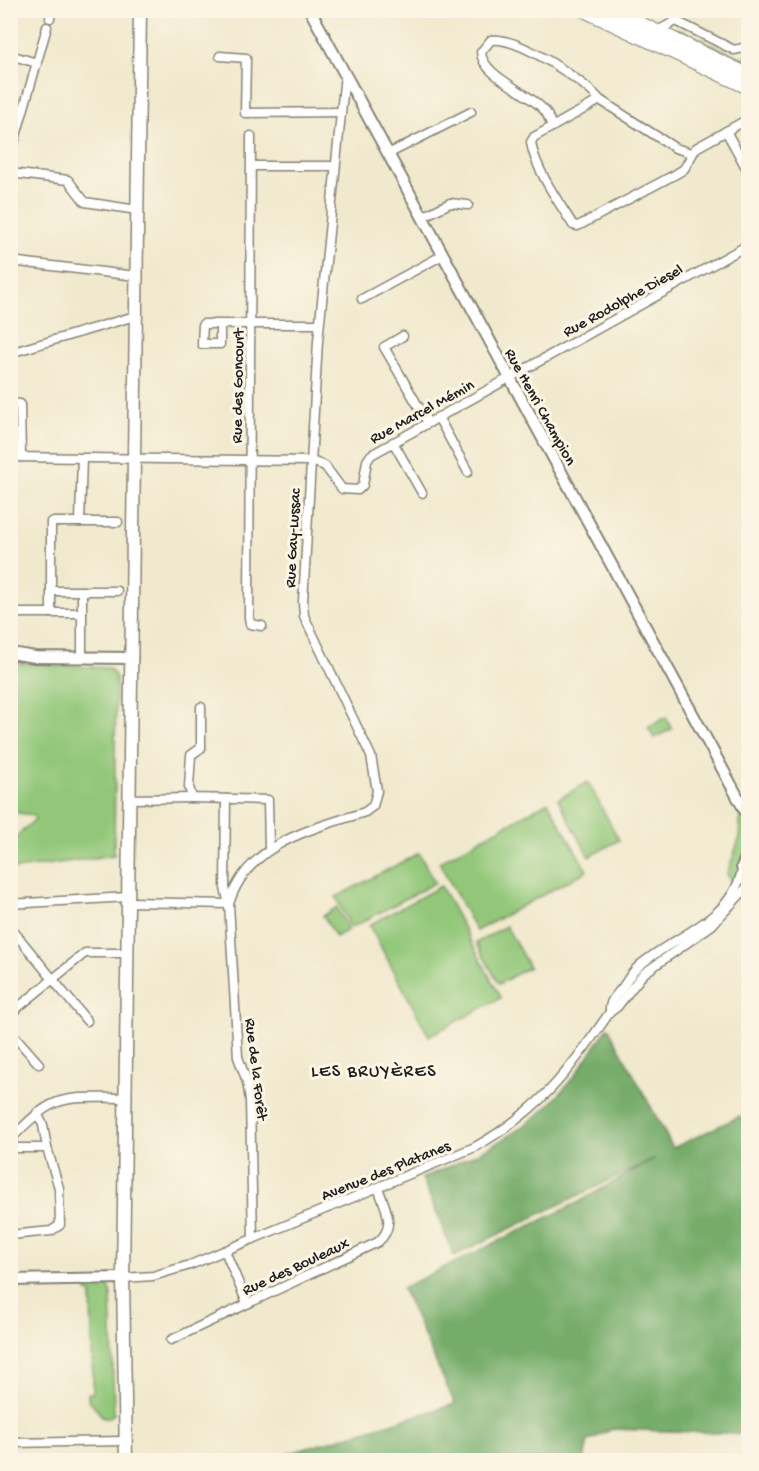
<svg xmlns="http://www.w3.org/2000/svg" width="759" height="1471" font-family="'Gochi Hand',sans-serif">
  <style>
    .green { fill: #92c779; stroke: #57724a; stroke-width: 1.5 }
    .forest { fill: #75ac69; stroke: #486442; stroke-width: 1.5 }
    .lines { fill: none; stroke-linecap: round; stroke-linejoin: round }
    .minor-casing { stroke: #868274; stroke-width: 11 }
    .tertiary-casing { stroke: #868274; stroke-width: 14 }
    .secondary-casing { stroke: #868274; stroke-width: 15 }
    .primary-casing { stroke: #868274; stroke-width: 16 }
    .minor { stroke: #fff; stroke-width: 8 }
    .tertiary { stroke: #fff; stroke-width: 10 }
    .secondary { stroke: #fff; stroke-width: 12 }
    .primary { stroke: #fff; stroke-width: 14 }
    .labels { text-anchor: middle; stroke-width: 6; stroke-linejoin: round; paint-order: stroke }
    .street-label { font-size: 16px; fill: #1c1c1c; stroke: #fcf5e5 }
    .neighbourhood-label { font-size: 18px; letter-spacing: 1.5px; fill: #1c1c1c; stroke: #fcf5e5 }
  </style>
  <rect width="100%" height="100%" fill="#fcf5e5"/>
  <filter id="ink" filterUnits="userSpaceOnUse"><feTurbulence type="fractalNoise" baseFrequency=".0167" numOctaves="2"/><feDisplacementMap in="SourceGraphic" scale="12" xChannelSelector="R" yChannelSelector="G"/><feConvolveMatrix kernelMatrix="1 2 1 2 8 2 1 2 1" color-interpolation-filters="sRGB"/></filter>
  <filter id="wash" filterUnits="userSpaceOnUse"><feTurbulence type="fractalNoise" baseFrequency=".008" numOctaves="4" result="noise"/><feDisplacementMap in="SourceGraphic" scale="24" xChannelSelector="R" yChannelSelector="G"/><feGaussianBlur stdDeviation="1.35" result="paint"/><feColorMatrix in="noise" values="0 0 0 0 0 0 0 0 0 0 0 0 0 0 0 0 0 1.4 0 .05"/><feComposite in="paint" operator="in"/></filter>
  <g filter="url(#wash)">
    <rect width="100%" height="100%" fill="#f0e9cd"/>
    <!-- green -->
    <g class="green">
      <polygon points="677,29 740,57 748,55 748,70 668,33"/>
      <polygon points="11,663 109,668 116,677 114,855 11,870 11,842 35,819 33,815 11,812"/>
      <polygon points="666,717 672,729 654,738 648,727"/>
      <polygon points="588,782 619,840 589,857 558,799"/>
      <polygon points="548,802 587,871 476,931 439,862"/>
      <polygon points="740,808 748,817 748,853 746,855 748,894 737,884 735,889 727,874 740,837"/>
      <polygon points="419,853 435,883 353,927 350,926 336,897"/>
      <polygon points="441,886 501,998 429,1036 369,925"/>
      <polygon points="337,907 348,930 336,937 323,916"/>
      <polygon points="506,926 529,967 499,984 476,943"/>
      <polygon points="93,1285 108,1286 111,1290 114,1414 108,1418 102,1416 88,1399 88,1393 92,1394 93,1389 91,1293 87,1292 87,1289"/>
    </g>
    <!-- forest -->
    <path class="forest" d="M608,1027L673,1148L740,1116L748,1131V1434L612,1429L588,1441L584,1460H267L455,1404L402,1288L579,1202L655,1158L454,1256L422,1178C463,1161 504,1143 539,1114C567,1091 588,1057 608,1027Z"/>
  </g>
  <g filter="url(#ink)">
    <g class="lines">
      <!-- minor casing -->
      <g class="minor-casing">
        <g id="minor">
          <polyline points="50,18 52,10"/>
          <polyline points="676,21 734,50 748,47"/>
          <polyline points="676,21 677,10"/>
          <polyline points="657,31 676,21"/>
          <polyline points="10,55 37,63"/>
          <polyline points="220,56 246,58 245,113 340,112"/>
          <path d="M552,127C550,121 548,114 544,110C529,92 482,76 481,52L491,40C517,36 583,80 600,100"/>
          <polyline points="726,131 748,171"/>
          <polyline points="251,136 249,617 250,624 262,626"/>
          <path d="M691,153L675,148L600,100L534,137L531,142C534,167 559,203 573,225L578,226L676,174L684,169L696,148L748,119"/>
          <polyline points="388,154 471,112"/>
          <polyline points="10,157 47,27"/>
          <polyline points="253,166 335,166"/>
          <polyline points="10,173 68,180 85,202 137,210"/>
          <polyline points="422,217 450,203 468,205"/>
          <polyline points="10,261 136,276"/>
          <polyline points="362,299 443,255"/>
          <polyline points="220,324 220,344 202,344 203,324 319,324"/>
          <polyline points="403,336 384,347 428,423"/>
          <polyline points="10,353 135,316"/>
          <polyline points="10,403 20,404 21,457"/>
          <polyline points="438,417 468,472"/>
          <polyline points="393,442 422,493"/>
          <polyline points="10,457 311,461 325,466 342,489 358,490 363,485 367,461 371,455 748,245"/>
          <polyline points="82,458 80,522 51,522 51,613 82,613 82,658"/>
          <polyline points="80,522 118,522"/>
          <polyline points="51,591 117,591"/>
          <polyline points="19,613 51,613"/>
          <polyline points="82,613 82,591"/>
          <polyline points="201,707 201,748 191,755 189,787 192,798 268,800 269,848"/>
          <polyline points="130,799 192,798"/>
          <polyline points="226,799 225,888 229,904 238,1057 247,1082 250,1100 253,1239"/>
          <polyline points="128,902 229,904"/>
          <polyline points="10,904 128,897"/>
          <path d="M229,904C247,843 312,829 365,812L373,806L377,791L371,756L304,616L303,602L318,341L345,74"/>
          <polyline points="10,927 87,1021"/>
          <path d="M610,1012C609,1001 615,997 622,988C627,981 632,972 639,966C674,935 731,922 742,870"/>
          <polyline points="10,1014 85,953 128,953"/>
          <polyline points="10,1031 39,1064"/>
          <path d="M10,1140C56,1092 61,1098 126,1098"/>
          <polyline points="10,1145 18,1148 47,1148"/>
          <polyline points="10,1235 51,1231 60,1225 59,1188 47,1148 43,1125 37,1113"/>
          <polyline points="225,1251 247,1303"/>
          <path d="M123,1278L153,1276L190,1265L475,1147C540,1110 568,1073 610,1012L617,1007L643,974L712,925L748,886"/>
          <path d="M171,1340L378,1242C397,1226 385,1207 378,1188"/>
          <polyline points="10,1443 125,1441"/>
        </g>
      </g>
      <!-- tertiary casing -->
      <g class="tertiary-casing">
        <g id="tertiary">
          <polyline points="310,10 748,816"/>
          <polyline points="10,653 35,657 132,658"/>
          <polyline points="748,853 742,867 748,879"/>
          <polyline points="10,1280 123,1278"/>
        </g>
      </g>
      <!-- secondary casing -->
      <g class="secondary-casing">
        <polyline id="secondary" points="126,1460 123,1278 140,10"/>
      </g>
      <!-- primary casing -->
      <g class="primary-casing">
        <g id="primary">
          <polyline points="584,10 748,87"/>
          <polyline points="611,10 748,75"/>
        </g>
      </g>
      <!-- minor -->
      <use href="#minor" class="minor"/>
      <!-- tertiary -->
      <use href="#tertiary" class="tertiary"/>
      <!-- secondary -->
      <use href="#secondary" class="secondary"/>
      <!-- primary -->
      <use href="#primary" class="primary"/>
    </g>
  </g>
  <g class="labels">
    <!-- street labels -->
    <g class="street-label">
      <text transform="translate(622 299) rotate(-29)" y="6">Rue Rodolphe Diesel</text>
      <text transform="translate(236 386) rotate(-89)" y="6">Rue des Goncourt</text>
      <text transform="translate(542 406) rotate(61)" y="6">Rue Henri Champion</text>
      <text transform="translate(421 410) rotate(-29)" y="6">Rue Marcel Mémin</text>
      <text transform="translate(291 538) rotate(-87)" y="6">Rue Gay-Lussac</text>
      <text transform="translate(258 1069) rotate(83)" y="6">Rue de la Forêt</text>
      <text transform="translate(385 1169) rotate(-22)" y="6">Avenue des Platanes</text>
      <text transform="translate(295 1265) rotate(-25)" y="6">Rue des Bouleaux</text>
    </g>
    <!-- neighbourhood labels -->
    <g class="neighbourhood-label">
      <text x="374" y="1076">LES BRUYÈRES</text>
    </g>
  </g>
  <!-- margin -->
  <rect width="759" height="1471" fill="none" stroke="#fcf5e5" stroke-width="36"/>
</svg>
